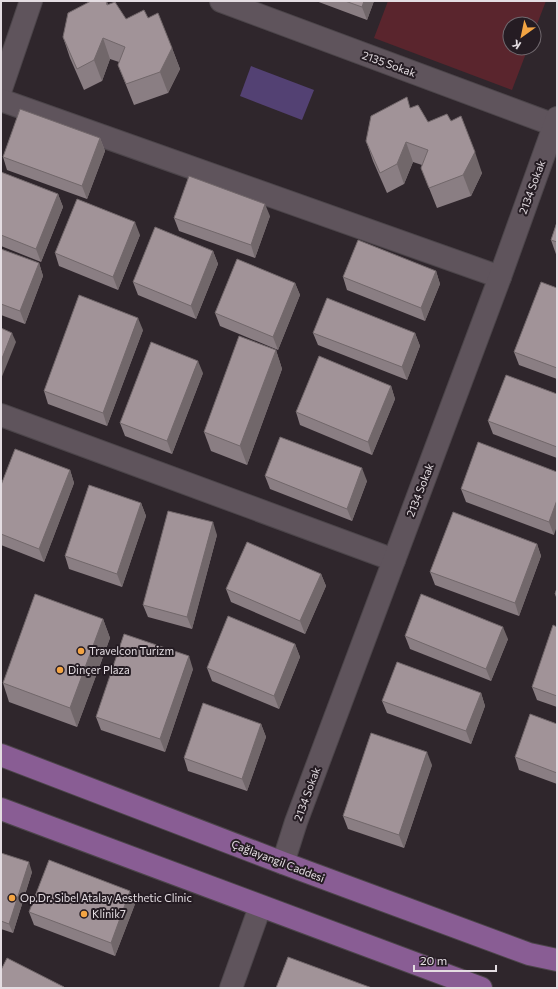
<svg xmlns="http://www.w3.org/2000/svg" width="558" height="989" font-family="Commissioner,sans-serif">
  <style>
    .green { fill: #5a252d }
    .water { fill: #534173 }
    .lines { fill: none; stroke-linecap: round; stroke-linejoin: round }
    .street-casing { stroke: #4c454a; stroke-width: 24 }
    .primary-casing { stroke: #4c454a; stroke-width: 24 }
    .street { stroke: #5f545c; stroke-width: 22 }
    .primary { stroke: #895d94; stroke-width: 22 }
    .wall { fill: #8a7e83 }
    .shaded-wall { fill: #71676a }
    .building { fill: #a19398; stroke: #71676a }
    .poi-dot { fill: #f3a443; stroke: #251c23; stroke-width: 1.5 }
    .labels { text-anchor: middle; stroke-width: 4; stroke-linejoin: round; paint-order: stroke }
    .street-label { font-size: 11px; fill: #e4dde2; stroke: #251c23 }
    .poi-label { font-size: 11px; fill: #e4dde2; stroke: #251c23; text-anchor: start }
  </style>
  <rect width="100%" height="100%" fill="#2f262c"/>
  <!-- green -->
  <polygon class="green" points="388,1 546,1 534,32 534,24 510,24 510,48 528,48 512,90 374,38"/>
  <!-- water -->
  <polygon class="water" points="251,66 314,90 302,120 240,96"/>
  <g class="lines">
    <!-- street casing -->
    <g class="street-casing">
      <g id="street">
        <polyline points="221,1 557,126"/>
        <polyline points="1,89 31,1"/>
        <polyline points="1,100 500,277"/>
        <polyline points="1,415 394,560"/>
        <polyline points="283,863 296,822 500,277 557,118"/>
        <polyline points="231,988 260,907"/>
      </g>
    </g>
    <!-- primary casing -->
    <g class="primary-casing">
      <g id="primary">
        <polyline points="1,755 283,863 529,954 557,960"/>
        <polyline points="1,809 481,988"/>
      </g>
    </g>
    <!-- street -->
    <use href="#street" class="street"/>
    <!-- primary -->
    <use href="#primary" class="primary"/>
  </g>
  <!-- wall -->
  <g class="wall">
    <polygon points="91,1 107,1 108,5 126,19 148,18 172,48 180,69 168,93 134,105 118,65 119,62 110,59 102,81 84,90 70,58 63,37"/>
    <polygon points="316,1 374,1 367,20"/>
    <polygon points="411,108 428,122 451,121 482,173 471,196 437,208 421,168 422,165 413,162 404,184 387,193 373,161 366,141"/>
    <polygon points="100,138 105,151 87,199 7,170 3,157"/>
    <polygon points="1,172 58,194 63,207 41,262 1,246"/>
    <polygon points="270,216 255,258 179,231 174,218"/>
    <polygon points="557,222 557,257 551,240"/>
    <polygon points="140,235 118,290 59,266 55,253"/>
    <polygon points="1,249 39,263 43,276 25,324 1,315"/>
    <polygon points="213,251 218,264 196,319 138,295 133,282"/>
    <polygon points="436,271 440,284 425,321 347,290 343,277"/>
    <polygon points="295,283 300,295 278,350 220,326 215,313"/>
    <polygon points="557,288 557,379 519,365 514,352"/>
    <polygon points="143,330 107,426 48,404 44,391"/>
    <polygon points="313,333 415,333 420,346 407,380 318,345"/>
    <polygon points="276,350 282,369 247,465 211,451 204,432"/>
    <polygon points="203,373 172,454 125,436 120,423"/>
    <polygon points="391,386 395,399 372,455 300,425 296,412"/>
    <polygon points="557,394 557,458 493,434 488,421"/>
    <polygon points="70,470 74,483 44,562 1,545 1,485"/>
    <polygon points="557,472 554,535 466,502 461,489"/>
    <polygon points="265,476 367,481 352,521 270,489"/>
    <polygon points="141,503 146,516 122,587 69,569 65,556"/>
    <polygon points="217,535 192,629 148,617 143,605"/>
    <polygon points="537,544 541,556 519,616 435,585 430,572"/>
    <polygon points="321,574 326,586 305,634 231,602 226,589"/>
    <polygon points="557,588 557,600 555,594"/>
    <polygon points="103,619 110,638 77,727 9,702 3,683"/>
    <polygon points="557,627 557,707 537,700 532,687"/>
    <polygon points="405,636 508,639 491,681 410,649"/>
    <polygon points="295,644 300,657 279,709 212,681 207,668"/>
    <polygon points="193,669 165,752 101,730 96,717"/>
    <polygon points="481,693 485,706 471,744 387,713 382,701"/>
    <polygon points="261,724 266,737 247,791 188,771 184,758"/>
    <polygon points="557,724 557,784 519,770 515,757"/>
    <polygon points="432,765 404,848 348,829 343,816"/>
    <polygon points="1,853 32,872 13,933 1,929"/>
    <polygon points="135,904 115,956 34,925 29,912"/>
  </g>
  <!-- shaded-wall -->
  <g class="shaded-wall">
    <polygon points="364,1 374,1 367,20 362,7"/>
    <polygon points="103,38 110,59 102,81 94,60"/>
    <polygon points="172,48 180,69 168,93 160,72"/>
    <polygon points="100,138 105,151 87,199 82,186"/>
    <polygon points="406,142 413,162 404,184 397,164"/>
    <polygon points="475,152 482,173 471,196 463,175"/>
    <polygon points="58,194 63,207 41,262 36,249"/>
    <polygon points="265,204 270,216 255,258 251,245"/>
    <polygon points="135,222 140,235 118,290 113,277"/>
    <polygon points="213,251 218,264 196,319 191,306"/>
    <polygon points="39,263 43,276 25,324 20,311"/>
    <polygon points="436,271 440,284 425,321 421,308"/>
    <polygon points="295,283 300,295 278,350 273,337"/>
    <polygon points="138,318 143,330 107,426 103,413"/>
    <polygon points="12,333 16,342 1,379 1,361"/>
    <polygon points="415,333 420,346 407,380 402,367"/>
    <polygon points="276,350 282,369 247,465 240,446"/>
    <polygon points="198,361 203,373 172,454 167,441"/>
    <polygon points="391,386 395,399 372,455 368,442"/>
    <polygon points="362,468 367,481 352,521 347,509"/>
    <polygon points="70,470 74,483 44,562 39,549"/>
    <polygon points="557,500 557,526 554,535 549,522"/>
    <polygon points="141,503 146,516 122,587 117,574"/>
    <polygon points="213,522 217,535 192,629 187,617"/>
    <polygon points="537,544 541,556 519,616 515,603"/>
    <polygon points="321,574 326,586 305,634 300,621"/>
    <polygon points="103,619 110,638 77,727 70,708"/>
    <polygon points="503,627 508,639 491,681 486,669"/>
    <polygon points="295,644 300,657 279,709 274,696"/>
    <polygon points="189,656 193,669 165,752 160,739"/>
    <polygon points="481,693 485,706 471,744 466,731"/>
    <polygon points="261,724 266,737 247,791 242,779"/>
    <polygon points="427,752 432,765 404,848 399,835"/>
    <polygon points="29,862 32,872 13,933 9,924"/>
    <polygon points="130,891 135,904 115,956 111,943"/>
  </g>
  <!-- building -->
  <g class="building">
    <polygon points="91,1 106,1 107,5 115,2 126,19 144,10 148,18 158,13 172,48 160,72 126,84 118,65 125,47 103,38 94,60 77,69 63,37 68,13"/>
    <polygon points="345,1 364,1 362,7"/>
    <polygon points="407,97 410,108 418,105 428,122 447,114 451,121 461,116 475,152 463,175 429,188 421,168 428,150 406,142 397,164 380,173 366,141 371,116"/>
    <polygon points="20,109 100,138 82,186 3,157"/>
    <polygon points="1,172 58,194 36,249 1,235"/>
    <polygon points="189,176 265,204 251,245 174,218"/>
    <polygon points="77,199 135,222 113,277 55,253"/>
    <polygon points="557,222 557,242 551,240"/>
    <polygon points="155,227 213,251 191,306 133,282"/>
    <polygon points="358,240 436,271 421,308 343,277"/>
    <polygon points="1,249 39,263 20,311 1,304"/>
    <polygon points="237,259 295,283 273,337 215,313"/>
    <polygon points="541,282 557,288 557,368 514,352"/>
    <polygon points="79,295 138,318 103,413 44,391"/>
    <polygon points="327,298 415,333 402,367 313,333"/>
    <polygon points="1,328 12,333 1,361"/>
    <polygon points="239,336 276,350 240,446 204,432"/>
    <polygon points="151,342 198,361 167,441 120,423"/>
    <polygon points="319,356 391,386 368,442 296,412"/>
    <polygon points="506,375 557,394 557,447 488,421"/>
    <polygon points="280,437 362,468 347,509 265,476"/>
    <polygon points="478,442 557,472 557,500 549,522 461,489"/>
    <polygon points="15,449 70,470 39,549 1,534 1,485"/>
    <polygon points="89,485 141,503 117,574 65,556"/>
    <polygon points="168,511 213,522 187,617 143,605"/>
    <polygon points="453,512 537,544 515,603 430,572"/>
    <polygon points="247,542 321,574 300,621 226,589"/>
    <polygon points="557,588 557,595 555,594"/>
    <polygon points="35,594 103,619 70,708 3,683"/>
    <polygon points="421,594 503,627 486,669 405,636"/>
    <polygon points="228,616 295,644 274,696 207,668"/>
    <polygon points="553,625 557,627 557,696 532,687"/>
    <polygon points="124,634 189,656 160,739 96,717"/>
    <polygon points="397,662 481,693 466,731 382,701"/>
    <polygon points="203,703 261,724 242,779 184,758"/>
    <polygon points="530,714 557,724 557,773 515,757"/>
    <polygon points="371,733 427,752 399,835 343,816"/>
    <polygon points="1,853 29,862 9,924 1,921"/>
    <polygon points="49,860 130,891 111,943 29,912"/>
    <polygon points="288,957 372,988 276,988"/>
    <polygon points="7,958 64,987 64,988 1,988 1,970"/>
  </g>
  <!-- markers -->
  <g class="poi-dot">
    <circle cx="81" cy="651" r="4"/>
    <circle cx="60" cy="670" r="4"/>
    <circle cx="12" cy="898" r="4"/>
    <circle cx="84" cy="914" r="4"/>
  </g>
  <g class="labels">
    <!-- street labels -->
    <g class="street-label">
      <text transform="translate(389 64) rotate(20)" y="4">2135 Sokak</text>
      <text transform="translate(532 187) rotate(-70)" y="4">2134 Sokak</text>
      <text transform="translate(420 490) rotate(-69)" y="4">2134 Sokak</text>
      <text transform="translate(307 794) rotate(-70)" y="4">2134 Sokak</text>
      <text transform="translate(278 861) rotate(21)" y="4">Çağlayangil Caddesi</text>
    </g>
    <!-- poi labels -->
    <g class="poi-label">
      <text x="89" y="655">Travelcon Turizm</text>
      <text x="68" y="674">Dinçer Plaza</text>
      <text x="20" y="902">Op.Dr. Sibel Atalay Aesthetic Clinic</text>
      <text x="92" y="918">Klinik7</text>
    </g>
  </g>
  <!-- border -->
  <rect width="558" height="989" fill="none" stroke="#e4dde2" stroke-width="4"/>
  <!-- north arrow -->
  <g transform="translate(522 36) rotate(213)"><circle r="19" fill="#251c23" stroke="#71696f"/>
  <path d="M0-3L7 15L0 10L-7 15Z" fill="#f3a443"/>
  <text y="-6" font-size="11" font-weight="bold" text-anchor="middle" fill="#e4dde2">K</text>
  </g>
  <!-- scale -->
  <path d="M414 965v6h82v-6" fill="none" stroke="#e4dde2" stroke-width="2"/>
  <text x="420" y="965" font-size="12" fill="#e4dde2" stroke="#251c23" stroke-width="3" paint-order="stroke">20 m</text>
</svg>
